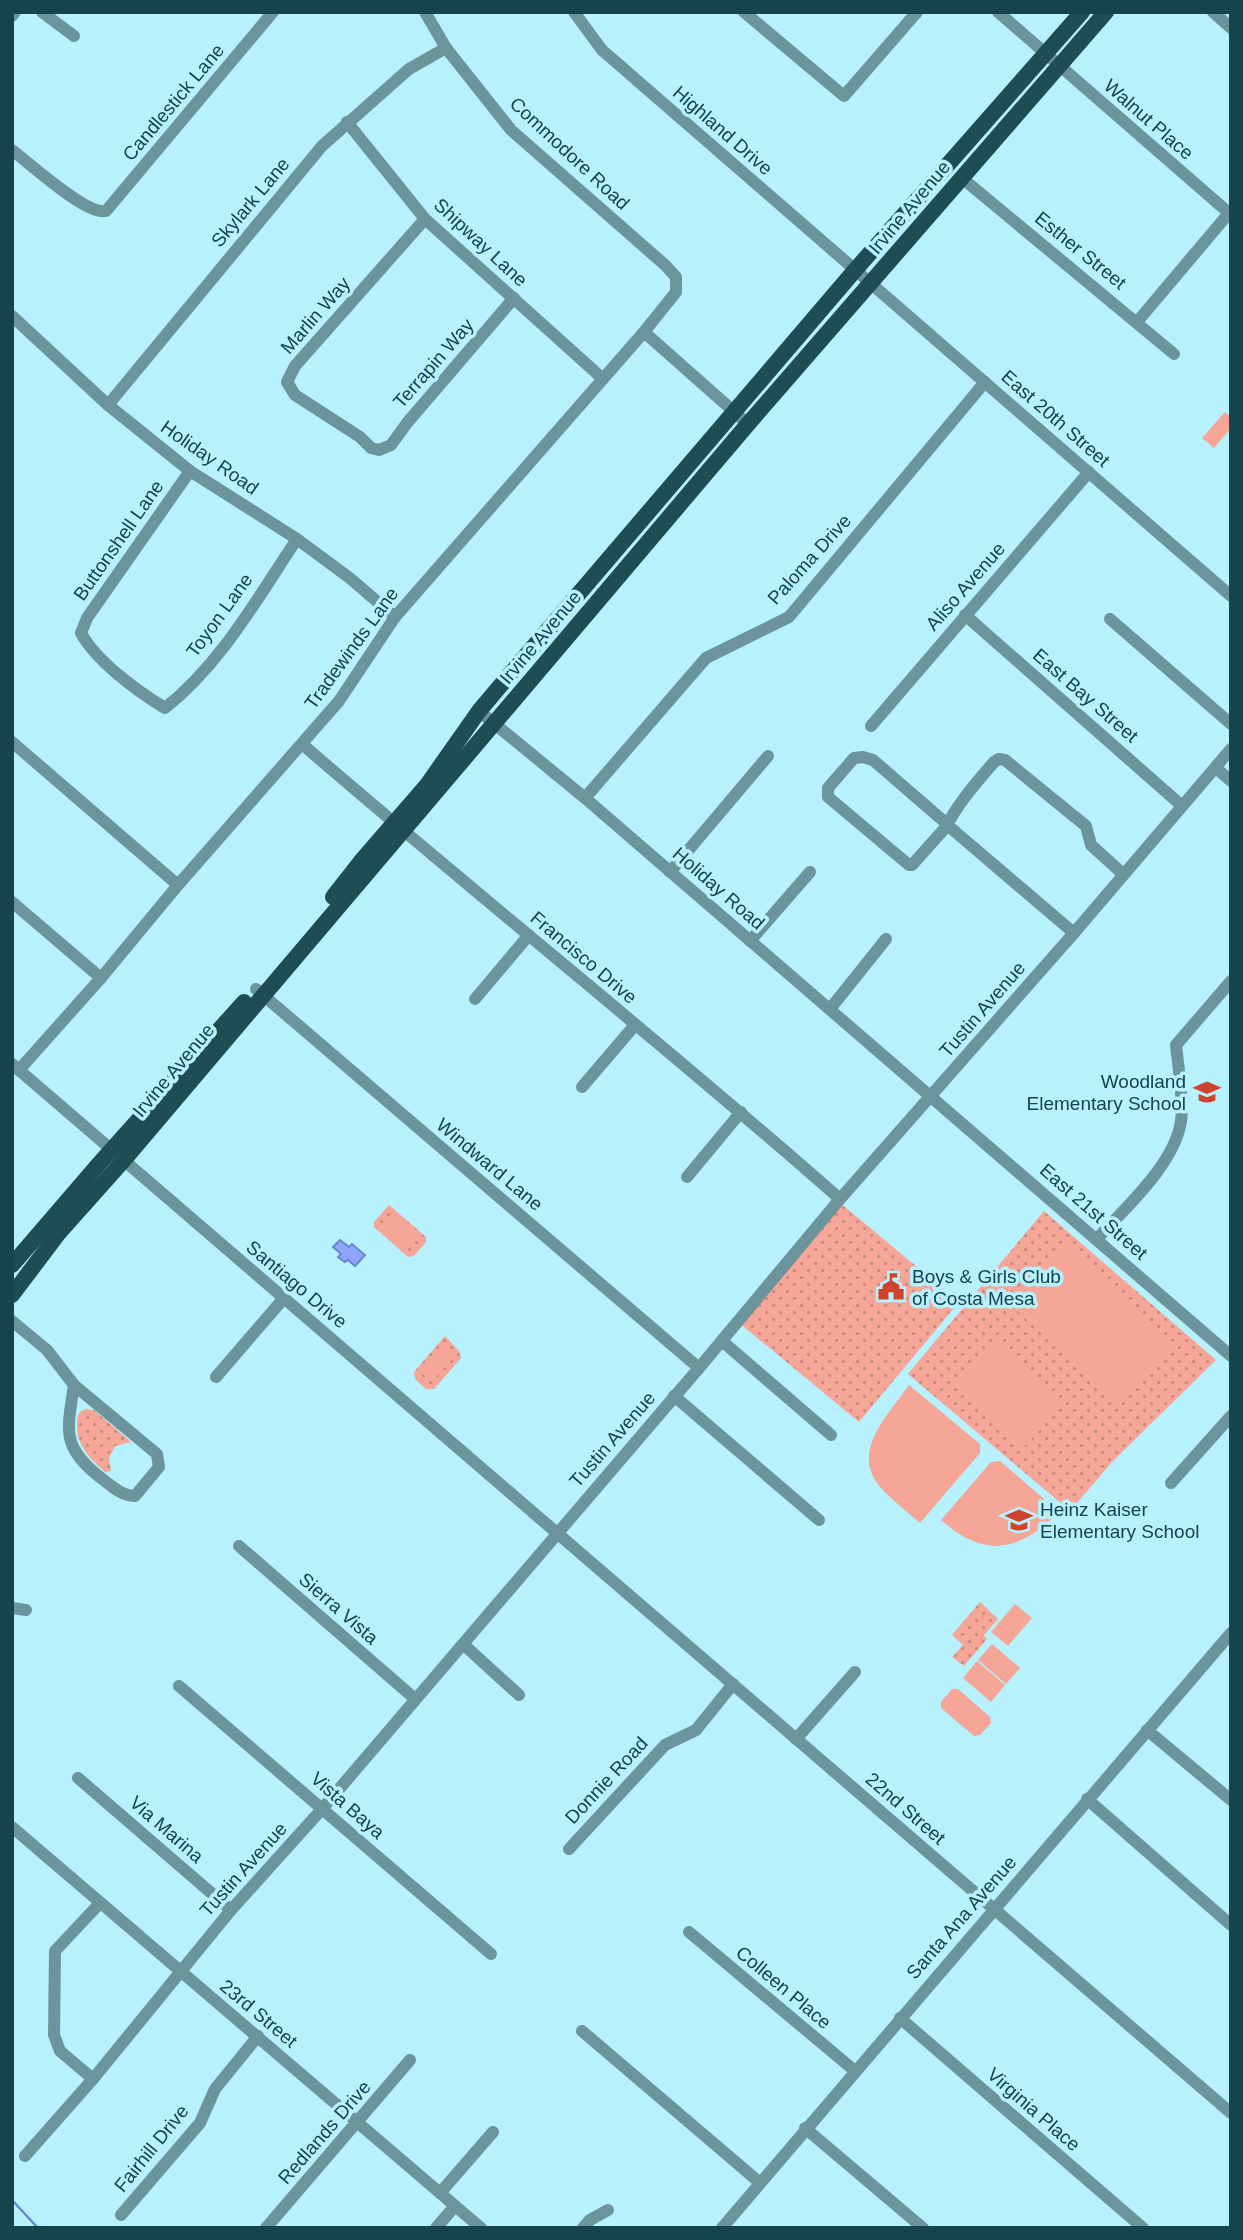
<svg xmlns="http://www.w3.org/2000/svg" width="1243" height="2240" font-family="Helvetica,sans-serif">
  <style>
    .grass { fill: url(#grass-dots) }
    .garden { fill: #f5a696 }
    .water { fill: url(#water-ripples); stroke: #6a88c9; stroke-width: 2 }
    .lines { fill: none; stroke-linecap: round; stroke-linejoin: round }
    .stream { stroke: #6a88c9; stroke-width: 2.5 }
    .minor { stroke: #6c949d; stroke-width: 12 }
    .major { stroke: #1e4d55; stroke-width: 16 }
    .labels { text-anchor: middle; stroke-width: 7; stroke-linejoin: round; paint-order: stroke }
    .street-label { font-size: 19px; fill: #15444c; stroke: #b6f1fd }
    .poi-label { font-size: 19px; fill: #15444c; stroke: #b6f1fd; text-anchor: start }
  </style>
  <defs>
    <pattern id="grass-dots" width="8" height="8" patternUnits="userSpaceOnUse" patternTransform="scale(1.75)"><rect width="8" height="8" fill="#f5a696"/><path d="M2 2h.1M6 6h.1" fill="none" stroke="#c5897d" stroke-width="1.8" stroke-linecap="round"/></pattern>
    <pattern id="water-ripples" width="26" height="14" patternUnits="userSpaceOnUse" patternTransform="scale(1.75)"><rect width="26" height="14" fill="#8ea5fe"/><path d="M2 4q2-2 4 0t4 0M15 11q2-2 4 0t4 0" fill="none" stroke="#7388d0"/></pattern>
  </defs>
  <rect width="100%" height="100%" fill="#b6f1fd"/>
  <!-- grass -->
  <g class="grass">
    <polygon points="839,1202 959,1302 859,1422 738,1322"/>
    <polygon points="389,1205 426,1237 426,1242 414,1256 408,1257 374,1227 374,1222"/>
    <polygon points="1044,1211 1216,1360 1112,1462 1070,1511 908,1374"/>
    <polygon points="445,1336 459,1351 461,1358 434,1389 426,1389 415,1379 414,1372"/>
    <path d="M85,1409L94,1410L131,1442L115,1446L109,1458L111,1471L105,1472C87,1456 71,1439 79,1413Z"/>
    <polygon points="980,1602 998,1619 984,1635 987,1639 964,1666 952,1657 963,1645 952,1635"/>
  </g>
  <!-- garden -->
  <g class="garden">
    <polygon points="1225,412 1231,417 1231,428 1214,448 1202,438"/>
    <polygon points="392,1215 418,1237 408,1249 382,1227"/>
    <polygon points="1068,1244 1173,1342 1116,1403 1011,1305"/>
    <polygon points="998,1342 1064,1403 1025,1446 958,1385"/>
    <polygon points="442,1346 454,1357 432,1382 420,1372"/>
    <path d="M909,1385L980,1444V1453L920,1523C908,1512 894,1502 883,1490C848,1453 887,1417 909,1385Z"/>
    <path d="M1000,1461L1059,1512C1019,1552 985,1559 941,1520L991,1462Z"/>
    <polygon points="1015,1604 1032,1618 1008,1646 991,1632"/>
    <polygon points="992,1644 1020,1668 1006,1684 978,1660"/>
    <polygon points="977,1661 1005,1685 991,1702 963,1678"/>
    <polygon points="952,1689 958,1689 990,1717 991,1723 980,1735 974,1736 941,1708 941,1702"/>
  </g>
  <!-- water -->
  <polygon class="water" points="340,1240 349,1247 352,1244 365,1255 355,1266 348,1260 345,1262 338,1257 341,1254 333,1247"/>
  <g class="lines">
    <!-- stream -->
    <polyline class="stream" points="12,2200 38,2228"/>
    <!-- minor -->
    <g class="minor">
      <polyline points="42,12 74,36"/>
      <polyline points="574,12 602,50 1231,596"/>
      <polyline points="744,12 844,96 917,12"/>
      <polyline points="998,12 1229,213 1137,322"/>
      <polyline points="1213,12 1231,28"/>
      <polyline points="12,16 15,12"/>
      <polyline points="347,122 425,219 602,378"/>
      <path d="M12,150C29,163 87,216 106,211L273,12"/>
      <polyline points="962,178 1174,354"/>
      <polyline points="425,219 295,366 287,382 295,395 360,437 371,448 379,450 391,445 407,423 514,298"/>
      <polyline points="12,316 108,405 190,471 297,539 351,579 395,617"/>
      <polyline points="644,332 748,424"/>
      <polyline points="108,405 322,146 409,69 446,48"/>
      <path d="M190,471L87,618L81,633C96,661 137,691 165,708C221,664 258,597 297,539"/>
      <polyline points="965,615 1181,805"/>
      <polyline points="1110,619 1231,724"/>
      <polyline points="479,711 585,798 1231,1356"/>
      <polyline points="871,726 1089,472"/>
      <polyline points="12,742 178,885"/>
      <path d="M302,744C480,898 664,1044 840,1199"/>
      <polyline points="1216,768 1231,781"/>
      <polyline points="585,798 706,658 789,617 985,382"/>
      <path d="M947,824L873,760L863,757L854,758L828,788V797L909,865H912L946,827C958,803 976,783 994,762L999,759L1005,760L1086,826L1091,845L1123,874"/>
      <polyline points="952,829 1074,933"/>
      <polyline points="670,872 768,756"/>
      <polyline points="12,902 101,978"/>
      <polyline points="750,941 810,872"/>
      <polyline points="256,989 699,1368"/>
      <polyline points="475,999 529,935"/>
      <polyline points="830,1009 886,939"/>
      <polyline points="12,1064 1231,2113"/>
      <polyline points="19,1070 101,978 178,885 339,701 395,617 644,332 676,292 676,277 665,265 511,130 446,48 425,12"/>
      <polyline points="582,1087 635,1025"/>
      <polyline points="687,1177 741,1112"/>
      <path d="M1097,1239C1125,1208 1175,1164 1181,1121C1184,1103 1178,1065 1176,1045L1231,981"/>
      <polyline points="12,1321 47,1350 74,1385"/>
      <polyline points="722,1341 831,1435"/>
      <polyline points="216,1377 284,1298"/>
      <path d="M74,1385L157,1454L159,1467L135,1496C120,1495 113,1487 101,1478C61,1446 67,1432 74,1385Z"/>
      <polyline points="674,1396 819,1520"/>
      <polyline points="1171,1483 1231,1416"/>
      <polyline points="239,1546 414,1698"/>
      <polyline points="12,1608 26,1610"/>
      <polyline points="463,1644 519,1695"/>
      <polyline points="179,1686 491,1954"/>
      <polyline points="1147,1730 1231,1800"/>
      <polyline points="796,1739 855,1672"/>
      <polyline points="78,1778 231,1910"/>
      <polyline points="1087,1799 1231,1925"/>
      <polyline points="12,1827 481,2228"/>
      <polyline points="569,1849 665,1745 696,1730 733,1684"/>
      <polyline points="689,1932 855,2071"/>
      <polyline points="900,2018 1143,2228"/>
      <polyline points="582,2031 759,2182"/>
      <polyline points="93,2079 60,2051 54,2035 55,1951 100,1903"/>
      <polyline points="805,2128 923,2228"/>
      <polyline points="25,2156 93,2079 231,1910 322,1809 699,1368 840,1199 1074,933 1231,749"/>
      <polyline points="440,2193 493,2132"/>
      <polyline points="121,2215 200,2123 215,2089 258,2036"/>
      <polyline points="266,2228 410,2060"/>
      <polyline points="436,2228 455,2206"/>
      <polyline points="583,2228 590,2220 608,2210"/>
      <polyline points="722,2228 1231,1633"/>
    </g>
    <!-- major -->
    <g class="major">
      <polyline points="333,897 362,860 427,785 479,711 517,666 856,269 1082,12"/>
      <polyline points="12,1265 98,1165 244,1002"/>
      <polyline points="12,1295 58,1234 123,1161 748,424 1106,12"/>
    </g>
  </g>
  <!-- icons -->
  <defs>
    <g id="school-bare" transform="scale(2.1)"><path d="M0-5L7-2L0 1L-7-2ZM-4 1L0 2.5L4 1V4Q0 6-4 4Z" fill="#cf432d" stroke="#b6f1fd" stroke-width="2.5" paint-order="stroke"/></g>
    <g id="civic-bare" transform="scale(2.1)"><path d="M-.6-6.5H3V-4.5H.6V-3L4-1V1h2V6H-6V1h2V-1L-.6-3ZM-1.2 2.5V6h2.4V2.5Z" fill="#cf432d" stroke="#b6f1fd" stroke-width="2.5" paint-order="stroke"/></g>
  </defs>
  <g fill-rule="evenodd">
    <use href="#school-bare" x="1207" y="1092"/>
    <use href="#civic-bare" x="891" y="1287"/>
    <use href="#school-bare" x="1019" y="1520"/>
  </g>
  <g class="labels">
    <!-- street labels -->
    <g class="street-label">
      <text transform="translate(173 102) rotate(-50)" y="7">Candlestick Lane</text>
      <text transform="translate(1149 119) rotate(41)" y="7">Walnut Place</text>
      <text transform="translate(723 130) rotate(41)" y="7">Highland Drive</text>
      <text transform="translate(570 153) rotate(43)" y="7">Commodore Road</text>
      <text transform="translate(250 202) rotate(-50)" y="7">Skylark Lane</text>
      <text transform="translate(909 207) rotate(-50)" y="7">Irvine Avenue</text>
      <text transform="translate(481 242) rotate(43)" y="7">Shipway Lane</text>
      <text transform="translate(1081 250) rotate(39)" y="7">Esther Street</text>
      <text transform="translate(315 315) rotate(-49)" y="7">Marlin Way</text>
      <text transform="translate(433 363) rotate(-49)" y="7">Terrapin Way</text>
      <text transform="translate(1056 418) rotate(41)" y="7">East 20th Street</text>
      <text transform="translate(210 457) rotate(35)" y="7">Holiday Road</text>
      <text transform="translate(118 540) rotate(-55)" y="7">Buttonshell Lane</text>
      <text transform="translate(809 559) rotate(-48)" y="7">Paloma Drive</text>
      <text transform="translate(965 586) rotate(-49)" y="7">Aliso Avenue</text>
      <text transform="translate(219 615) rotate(-54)" y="7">Toyon Lane</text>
      <text transform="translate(540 637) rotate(-50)" y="7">Irvine Avenue</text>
      <text transform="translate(351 648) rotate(-54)" y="7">Tradewinds Lane</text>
      <text transform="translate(1086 695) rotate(41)" y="7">East Bay Street</text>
      <text transform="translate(719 888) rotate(41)" y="7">Holiday Road</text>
      <text transform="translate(584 957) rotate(40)" y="7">Francisco Drive</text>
      <text transform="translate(982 1009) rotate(-49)" y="7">Tustin Avenue</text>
      <text transform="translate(173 1070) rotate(-50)" y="7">Irvine Avenue</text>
      <text transform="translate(490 1164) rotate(40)" y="7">Windward Lane</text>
      <text transform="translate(1094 1211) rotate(41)" y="7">East 21st Street</text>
      <text transform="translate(297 1284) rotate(40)" y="7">Santiago Drive</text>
      <text transform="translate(612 1439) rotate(-49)" y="7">Tustin Avenue</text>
      <text transform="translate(339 1608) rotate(41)" y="7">Sierra Vista</text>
      <text transform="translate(606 1780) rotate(-47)" y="7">Donnie Road</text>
      <text transform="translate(348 1805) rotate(41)" y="7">Vista Baya</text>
      <text transform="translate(906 1808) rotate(41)" y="7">22nd Street</text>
      <text transform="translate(167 1829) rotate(41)" y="7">Via Marina</text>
      <text transform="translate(243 1869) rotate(-48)" y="7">Tustin Avenue</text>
      <text transform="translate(961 1917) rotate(-49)" y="7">Santa Ana Avenue</text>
      <text transform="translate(784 1987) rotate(40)" y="7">Colleen Place</text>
      <text transform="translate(259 2013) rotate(40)" y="7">23rd Street</text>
      <text transform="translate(1034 2109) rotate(41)" y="7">Virginia Place</text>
      <text transform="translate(324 2132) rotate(-49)" y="7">Redlands Drive</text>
      <text transform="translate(151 2148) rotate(-51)" y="7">Fairhill Drive</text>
    </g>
    <!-- poi labels -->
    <g class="poi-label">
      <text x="1186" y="1088" text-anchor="end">Woodland<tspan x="1186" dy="22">Elementary School</tspan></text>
      <text x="912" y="1283">Boys &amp; Girls Club<tspan x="912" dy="22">of Costa Mesa</tspan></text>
      <text x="1040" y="1516">Heinz Kaiser<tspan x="1040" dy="22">Elementary School</tspan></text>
    </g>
  </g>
  <!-- border -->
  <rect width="1243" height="2240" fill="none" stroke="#15444c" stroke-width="28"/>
</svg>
